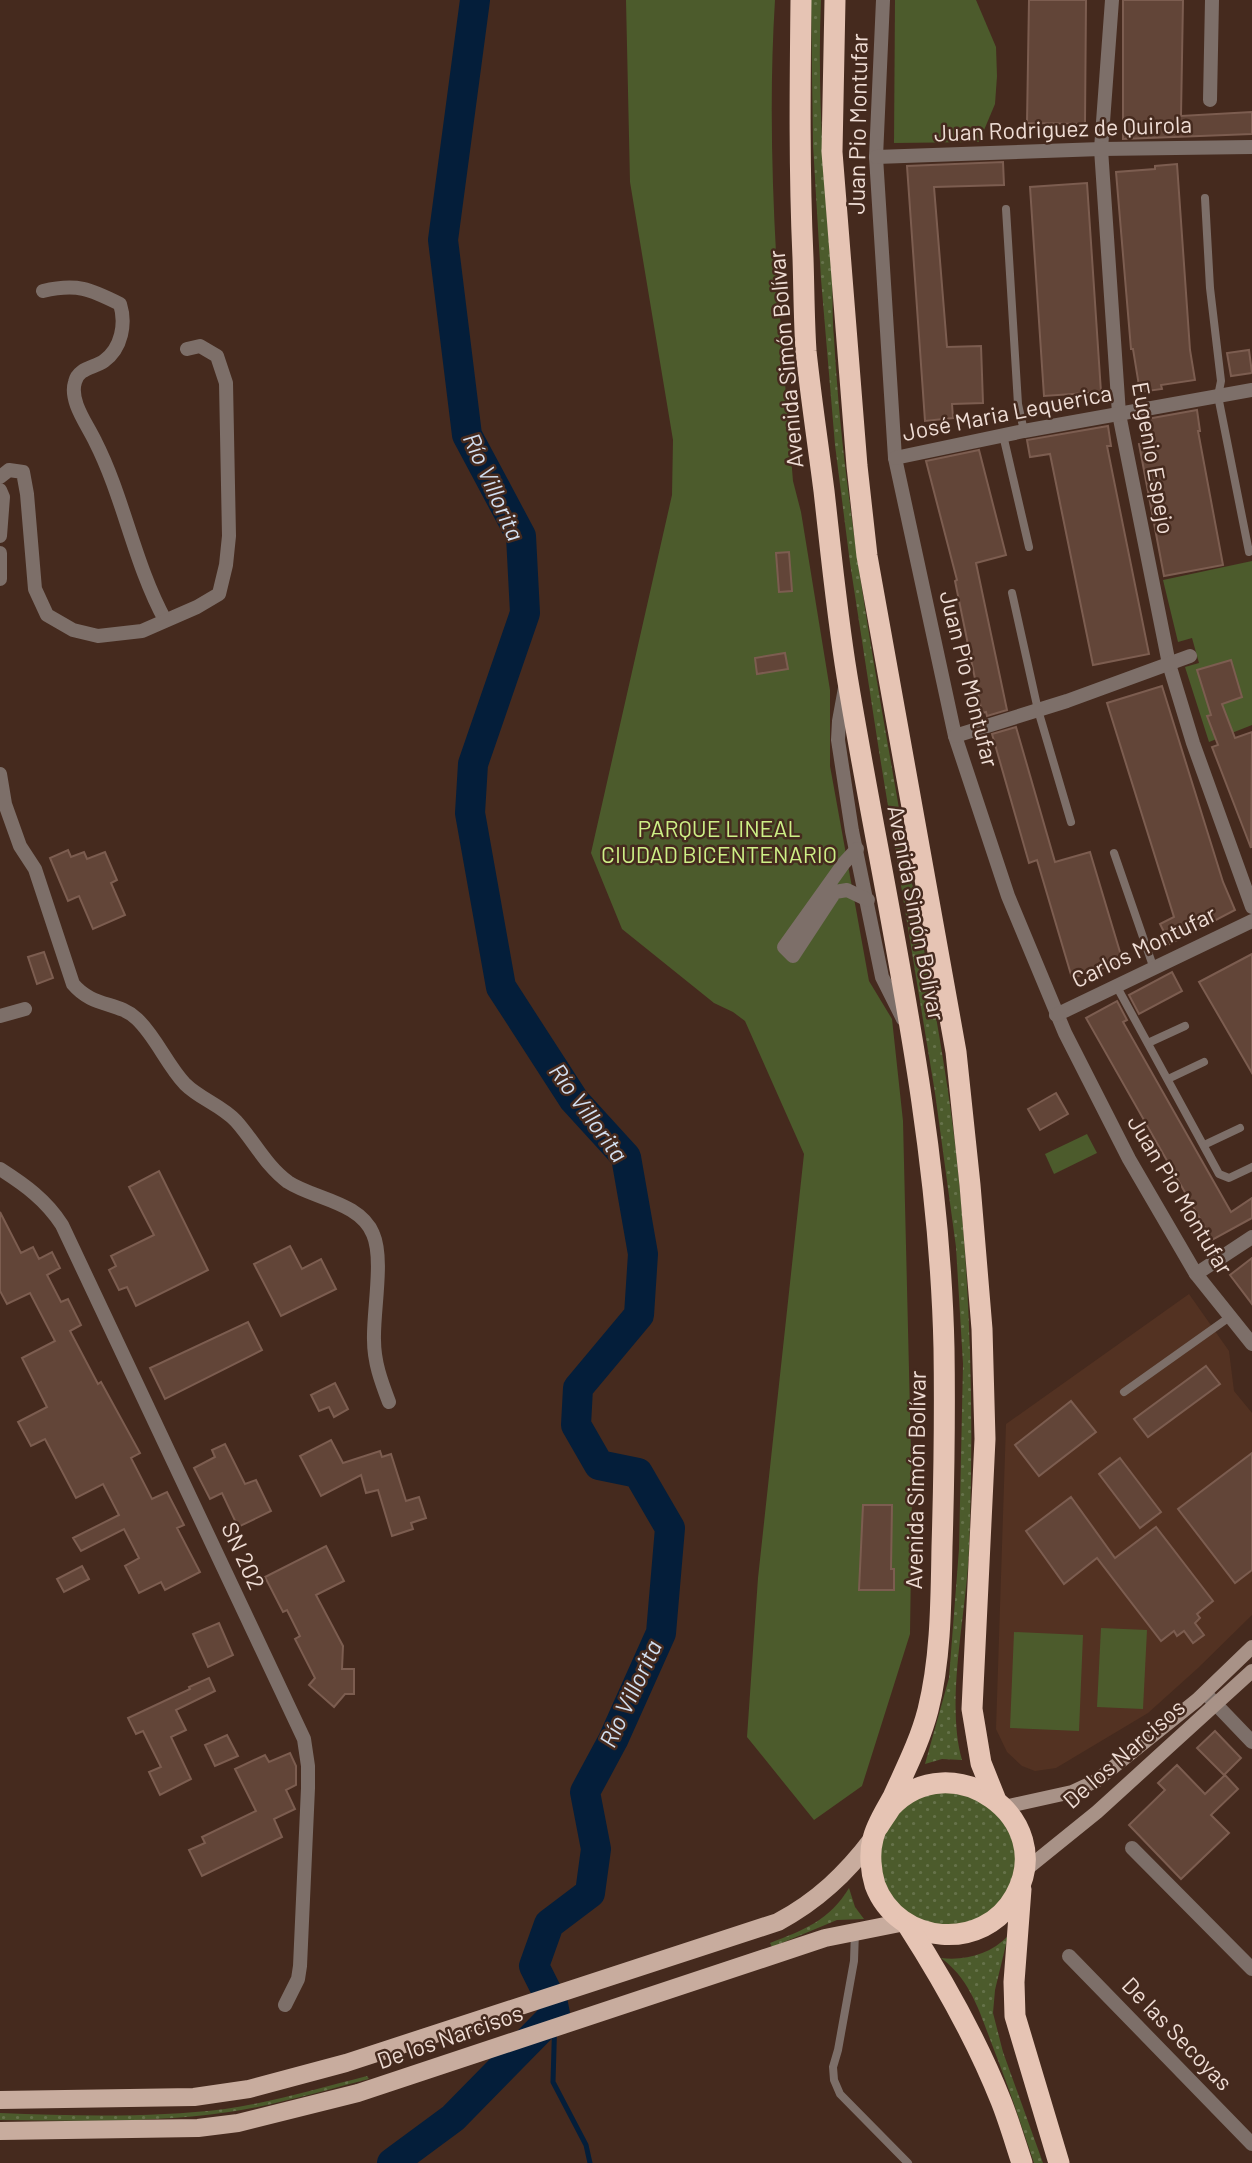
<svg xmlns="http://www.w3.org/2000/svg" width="1252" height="2163" font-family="Barlow,sans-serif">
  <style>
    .built { fill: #533222 }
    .grass { fill: url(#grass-dots) }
    .park { fill: #4c5b2c }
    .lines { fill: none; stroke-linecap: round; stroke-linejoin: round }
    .stream { stroke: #041e3a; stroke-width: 5 }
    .river { stroke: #041e3a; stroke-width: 30 }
    .building { fill: #624538; stroke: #7c5d50; stroke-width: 2 }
    .lane { stroke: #7d6f69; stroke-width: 8 }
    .street { stroke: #7d6f69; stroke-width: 14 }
    .secondary { stroke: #a89287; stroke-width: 14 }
    .primary { stroke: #c8ac9e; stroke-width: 18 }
    .highway { stroke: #e6c4b4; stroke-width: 21 }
    .labels { text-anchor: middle; stroke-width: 5; stroke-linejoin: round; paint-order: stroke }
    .street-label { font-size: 23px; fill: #efddd5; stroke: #452a1e }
    .park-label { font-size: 23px; fill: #cdef86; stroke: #452a1e }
    .water-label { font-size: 24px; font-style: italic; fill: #d2dff0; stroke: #452a1e }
  </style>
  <defs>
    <pattern id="grass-dots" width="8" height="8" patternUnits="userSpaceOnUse" patternTransform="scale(1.75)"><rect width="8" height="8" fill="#4c5b2c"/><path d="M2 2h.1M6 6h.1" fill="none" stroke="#66724a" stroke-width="1.8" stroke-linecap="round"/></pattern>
  </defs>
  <rect width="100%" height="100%" fill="#452a1e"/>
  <!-- built -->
  <polygon class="built" points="1189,1294 1229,1351 1234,1391 1252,1413 1252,1615 1198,1668 1148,1713 1056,1768 1035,1771 1022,1766 1007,1752 996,1729 1006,1424"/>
  <!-- grass -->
  <g class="grass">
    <path d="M811,0H821C817,92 824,184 832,276C833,296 832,317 834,338C837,391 842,445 849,497C864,615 886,732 906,849C926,966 951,1082 961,1201C971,1316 974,1432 969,1548C967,1612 945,1700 962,1760L942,1759L925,1764L949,1678L959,1549L963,1364L956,1247L935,1093L879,751L850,563L835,445L821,279L813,145Z"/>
    <circle cx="948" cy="1861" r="69"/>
    <path d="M849,1888L855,1907L864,1919L837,1920L772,1947L770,1943C804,1930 830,1920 849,1888Z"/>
    <path d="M1008,1936L995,1990L993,2013L1003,2052L1043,2163H1034C1022,2127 1010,2091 996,2055C982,2020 973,1981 941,1958C965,1961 991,1954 1008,1936Z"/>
    <path d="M367,2076L369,2079C322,2091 276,2105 229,2112C153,2123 76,2121 0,2120V2113C73,2116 153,2118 225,2109C273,2102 320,2088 367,2076Z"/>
  </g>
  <!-- park -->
  <g class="park">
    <path d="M626,0H775C765,160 780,322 793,481L801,512L830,690V766L869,981L892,1019L903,1121L912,1495L910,1634L862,1786L814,1820L747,1737L758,1578L804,1154L745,1021L733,1012L714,1003L622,929L591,853L672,495L673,440L630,182Z"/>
    <polygon points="895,0 976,0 996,47 997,76 995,104 979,142 894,143"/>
    <polygon points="1252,561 1252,725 1209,742 1185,667 1199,663 1192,638 1178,642 1163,580"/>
    <polygon points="1087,1134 1097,1153 1054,1174 1045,1154"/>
    <polygon points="1101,1628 1147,1630 1143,1709 1097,1707"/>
    <polygon points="1014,1632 1083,1635 1079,1731 1010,1728"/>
  </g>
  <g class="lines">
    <!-- stream -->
    <polyline class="stream" points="555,2014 553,2082 586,2145 590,2163"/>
    <!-- river -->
    <polyline class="river" points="392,2163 453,2118 555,2014 553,2004 534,1966 549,1924 590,1893 596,1849 585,1792 613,1740 661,1633 670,1528 638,1473 599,1465 576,1425 578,1388 639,1315 643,1254 626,1157 574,1100 501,987 470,813 473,764 525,613 521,536 467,435 443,240 475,0"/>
  </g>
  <!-- building -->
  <g class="building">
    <polygon points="1029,0 1086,0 1085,124 1027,123"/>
    <polygon points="1123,0 1183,0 1181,116 1252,112 1252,134 1123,139"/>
    <polygon points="1003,162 1004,185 934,187 947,347 981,346 983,403 952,404 953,418 925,421 907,166"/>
    <polygon points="1177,164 1190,350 1195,380 1161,385 1162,389 1140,392 1133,349 1131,349 1116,172 1155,169 1155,166"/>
    <polygon points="1087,183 1101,392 1044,396 1030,187"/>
    <polygon points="1249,350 1252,373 1231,376 1227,353"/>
    <polygon points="1197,410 1200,431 1198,431 1223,565 1164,576 1139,444 1145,443 1141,420"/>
    <polygon points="1108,426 1111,446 1107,446 1149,654 1093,665 1050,454 1030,457 1027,440"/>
    <polygon points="979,450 1006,555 976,563 1007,710 987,716 986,712 982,713 955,581 957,580 926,461"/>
    <polygon points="789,552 792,591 779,592 776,553"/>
    <polygon points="785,653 788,669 757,674 755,658"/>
    <polygon points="1231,660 1242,697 1222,704 1235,738 1252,732 1251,848 1212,747 1218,745 1207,716 1211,715 1197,670"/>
    <polygon points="1162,686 1223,882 1235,910 1170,944 1160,924 1174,917 1107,703"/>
    <polygon points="1016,727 1055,862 1090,852 1123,962 1072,978 1037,860 1029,863 992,734"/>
    <polygon points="68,850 71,857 84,852 87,859 105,852 117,880 111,883 125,915 93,929 79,896 68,901 50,858"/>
    <polygon points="44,952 53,978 37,984 28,957"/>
    <polygon points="1252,954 1252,1073 1199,982"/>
    <polygon points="1172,972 1182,991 1139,1014 1129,995"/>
    <polygon points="1117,1001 1127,1020 1123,1022 1231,1212 1252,1198 1252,1218 1212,1240 1086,1018"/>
    <polygon points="1056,1093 1068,1114 1040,1130 1028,1109"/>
    <polygon points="159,1171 208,1270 136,1306 127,1287 119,1290 109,1270 116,1266 111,1256 154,1235 129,1187"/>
    <polygon points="0,1212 21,1253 33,1247 39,1259 52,1252 60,1268 47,1275 61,1302 68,1299 81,1325 70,1331 98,1384 101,1382 140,1453 131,1458 152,1499 167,1492 184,1525 177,1528 200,1572 165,1590 161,1582 139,1593 125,1566 139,1558 124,1529 81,1551 73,1538 119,1515 103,1484 76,1498 45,1439 31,1446 18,1422 47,1407 22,1358 55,1341 30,1293 7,1304 0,1291"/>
    <polygon points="290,1246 302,1269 321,1259 336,1289 281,1316 254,1264"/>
    <polygon points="1252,1258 1252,1304 1230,1275"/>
    <polygon points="248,1322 262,1350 165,1399 150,1368"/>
    <polygon points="1206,1366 1220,1384 1148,1437 1134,1419"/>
    <polygon points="335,1383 348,1409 334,1417 329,1407 319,1411 311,1395"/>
    <polygon points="1071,1401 1096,1432 1039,1476 1015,1445"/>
    <polygon points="331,1440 343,1463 380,1451 382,1457 391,1454 406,1501 419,1497 426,1518 411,1523 413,1529 392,1536 378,1490 366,1493 361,1475 321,1496 300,1456"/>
    <polygon points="225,1444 245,1484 256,1480 271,1511 238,1527 222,1493 210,1499 194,1468 215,1457 212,1450"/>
    <polygon points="1252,1453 1252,1570 1235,1583 1178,1509"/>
    <polygon points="1120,1458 1161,1512 1140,1528 1099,1474"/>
    <polygon points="1071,1497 1115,1558 1156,1527 1213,1601 1197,1614 1200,1618 1195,1623 1204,1635 1193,1643 1184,1631 1177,1636 1174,1631 1161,1641 1097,1558 1064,1584 1026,1531"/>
    <polygon points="863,1505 892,1505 891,1569 894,1569 894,1590 859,1590"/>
    <polygon points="326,1546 344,1581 316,1595 343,1646 342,1669 354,1669 354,1694 345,1694 334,1707 309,1685 315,1678 295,1639 300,1636 287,1610 283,1612 265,1577"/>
    <polygon points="82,1566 89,1579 64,1592 57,1579"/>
    <polygon points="219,1623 233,1655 208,1667 193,1634"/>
    <polygon points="209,1678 215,1691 176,1710 186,1730 171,1737 191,1779 160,1795 149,1772 161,1767 143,1731 136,1734 128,1718 190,1689 189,1687"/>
    <polygon points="1215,1731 1241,1758 1224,1775 1197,1748"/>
    <polygon points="227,1735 238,1756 215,1766 205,1745"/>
    <polygon points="290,1753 296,1766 296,1785 286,1790 295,1809 274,1819 282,1837 202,1876 189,1850 205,1843 202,1837 256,1811 235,1769 265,1755 269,1762"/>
    <polygon points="1177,1765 1205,1794 1225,1775 1238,1789 1211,1815 1229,1833 1181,1879 1129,1825 1165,1790 1158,1783"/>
  </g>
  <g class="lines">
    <!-- lane -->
    <g class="lane">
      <polyline points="1205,198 1210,288 1221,381 1218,396 1249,552"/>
      <polyline points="1006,209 1018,404 1024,431"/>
      <polyline points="1003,435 1029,547"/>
      <polyline points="1012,593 1038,710 1071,822"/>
      <polyline points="1114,853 1154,969"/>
      <polyline points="1117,987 1219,1174 1229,1178 1252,1167"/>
      <polyline points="1148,1043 1185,1026"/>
      <polyline points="1168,1079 1204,1062"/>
      <polyline points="1204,1145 1240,1128"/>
      <polyline points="1124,1392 1231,1316"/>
      <polyline points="855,1931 854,1961 838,2050 833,2067 834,2080 840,2094 908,2163"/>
    </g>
    <!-- street -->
    <g class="street">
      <polyline points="883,0 876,157 895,458 955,736 1008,896 1065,1033 1129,1159 1196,1274 1252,1344"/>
      <polyline points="1112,0 1101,149 1119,414 1169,664 1193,743 1252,907"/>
      <polyline points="1210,100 1212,0"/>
      <polyline points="876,157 1101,149 1252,147"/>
      <path d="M43,291C77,283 90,289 120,304C126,323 122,348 104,361C94,368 78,368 75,382C69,401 87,424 95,441C124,498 134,563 165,620"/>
      <polyline points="895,458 1024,431 1252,390"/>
      <polyline points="0,477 9,470 23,472 27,494 35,589 47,615 73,630 98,636 142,631 197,607 219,594 226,565 229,536 226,383 217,356 200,346 187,349"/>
      <polyline points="0,490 3,497 0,536"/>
      <polyline points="0,553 0,579"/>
      <polyline points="845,688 839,721 838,740 852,831 882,977 903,1019"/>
      <polyline points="955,736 1067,701 1190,656"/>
      <path d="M0,774L5,804L20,846L35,869L73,984C93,1008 118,1001 137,1019C156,1037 167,1065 185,1084C200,1099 221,1105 236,1121C254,1141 266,1166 288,1182C314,1199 360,1202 373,1234C384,1259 373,1311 374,1340C374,1362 381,1381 389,1402"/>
      <polyline points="857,849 844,863 784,947 793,956 835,892 847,890 868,900"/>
      <polyline points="1056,1015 1252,921"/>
      <polyline points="0,1016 25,1009"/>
      <path d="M0,1169C25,1185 46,1200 62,1225L304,1739L308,1766V1788L300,1966L298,1979L285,2005"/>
      <polyline points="1196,1274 1252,1237"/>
      <polyline points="1208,1696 1252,1742"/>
      <polyline points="1132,1848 1252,1969"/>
      <polyline points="1069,1956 1252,2144"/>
    </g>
    <!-- secondary -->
    <g class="secondary">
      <polyline points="1004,1807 1072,1792 1096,1781 1197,1700 1252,1647"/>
      <polyline points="1024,1871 1097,1812 1252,1671"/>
    </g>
    <!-- primary -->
    <g class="primary">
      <path d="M0,2100L194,2097L249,2089L346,2063L778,1922C817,1901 846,1874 873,1838"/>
      <polyline points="0,2131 198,2128 238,2123 358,2093 825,1938 905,1922"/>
    </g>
    <!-- highway -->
    <g class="highway">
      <path d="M801,0C800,86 799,171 803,258C804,289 804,320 806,351C811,398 818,444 824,491C831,553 837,615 847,676C884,900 939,1121 944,1348C945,1415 944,1481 942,1547C941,1601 941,1658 928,1710C920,1741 906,1768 893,1797C886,1810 876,1825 873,1839C869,1853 871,1872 875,1885C898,1946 984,1952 1015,1896C1059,1818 951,1743 891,1807C890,1809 879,1825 878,1827"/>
      <polyline points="835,0 832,152 857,466 867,556 956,1052 970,1185 982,1329 985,1439 972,1709 981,1763 995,1798"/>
      <polyline points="1021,1889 1014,1982 1015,2016 1059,2163"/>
      <path d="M907,1924C943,1980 976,2038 1001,2101C1009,2121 1015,2142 1022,2163"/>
    </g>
  </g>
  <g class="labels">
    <!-- street labels -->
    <g class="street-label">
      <text transform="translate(858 124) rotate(-89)" y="8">Juan Pio Montufar</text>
      <text transform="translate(1063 129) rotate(-2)" y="8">Juan Rodriguez de Quirola</text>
      <text transform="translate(786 359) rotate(-95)" y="8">Avenida Simón Bolívar</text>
      <text transform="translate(1007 413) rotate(-11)" y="8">José Maria Lequerica</text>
      <text transform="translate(1153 458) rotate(80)" y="8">Eugenio Espejo</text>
      <text transform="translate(969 679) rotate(76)" y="8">Juan Pio Montufar</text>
      <text transform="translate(916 913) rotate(79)" y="8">Avenida Simón Bolívar</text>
      <text transform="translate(1144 947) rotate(-26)" y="8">Carlos Montufar</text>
      <text transform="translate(1180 1195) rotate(59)" y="8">Juan Pio Montufar</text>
      <text transform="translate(916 1480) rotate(-89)" y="8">Avenida Simón Bolívar</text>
      <text transform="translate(243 1556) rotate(65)" y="8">SN 202</text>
      <text transform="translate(1124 1754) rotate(-41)" y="8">De los Narcisos</text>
      <text transform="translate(1177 2034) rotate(46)" y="8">De las Secoyas</text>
      <text transform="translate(450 2037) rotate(-19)" y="8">De los Narcisos</text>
    </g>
    <!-- park labels -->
    <g class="park-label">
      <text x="719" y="837">PARQUE LINEAL<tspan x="719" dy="26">CIUDAD BICENTENARIO</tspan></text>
    </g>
    <!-- water labels -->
    <g class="water-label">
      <text transform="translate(493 487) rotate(66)" y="8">Río Villorita</text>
      <text transform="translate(588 1113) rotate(54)" y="8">Río Villorita</text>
      <text transform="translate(631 1694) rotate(-65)" y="8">Río Villorita</text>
    </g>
  </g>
</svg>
